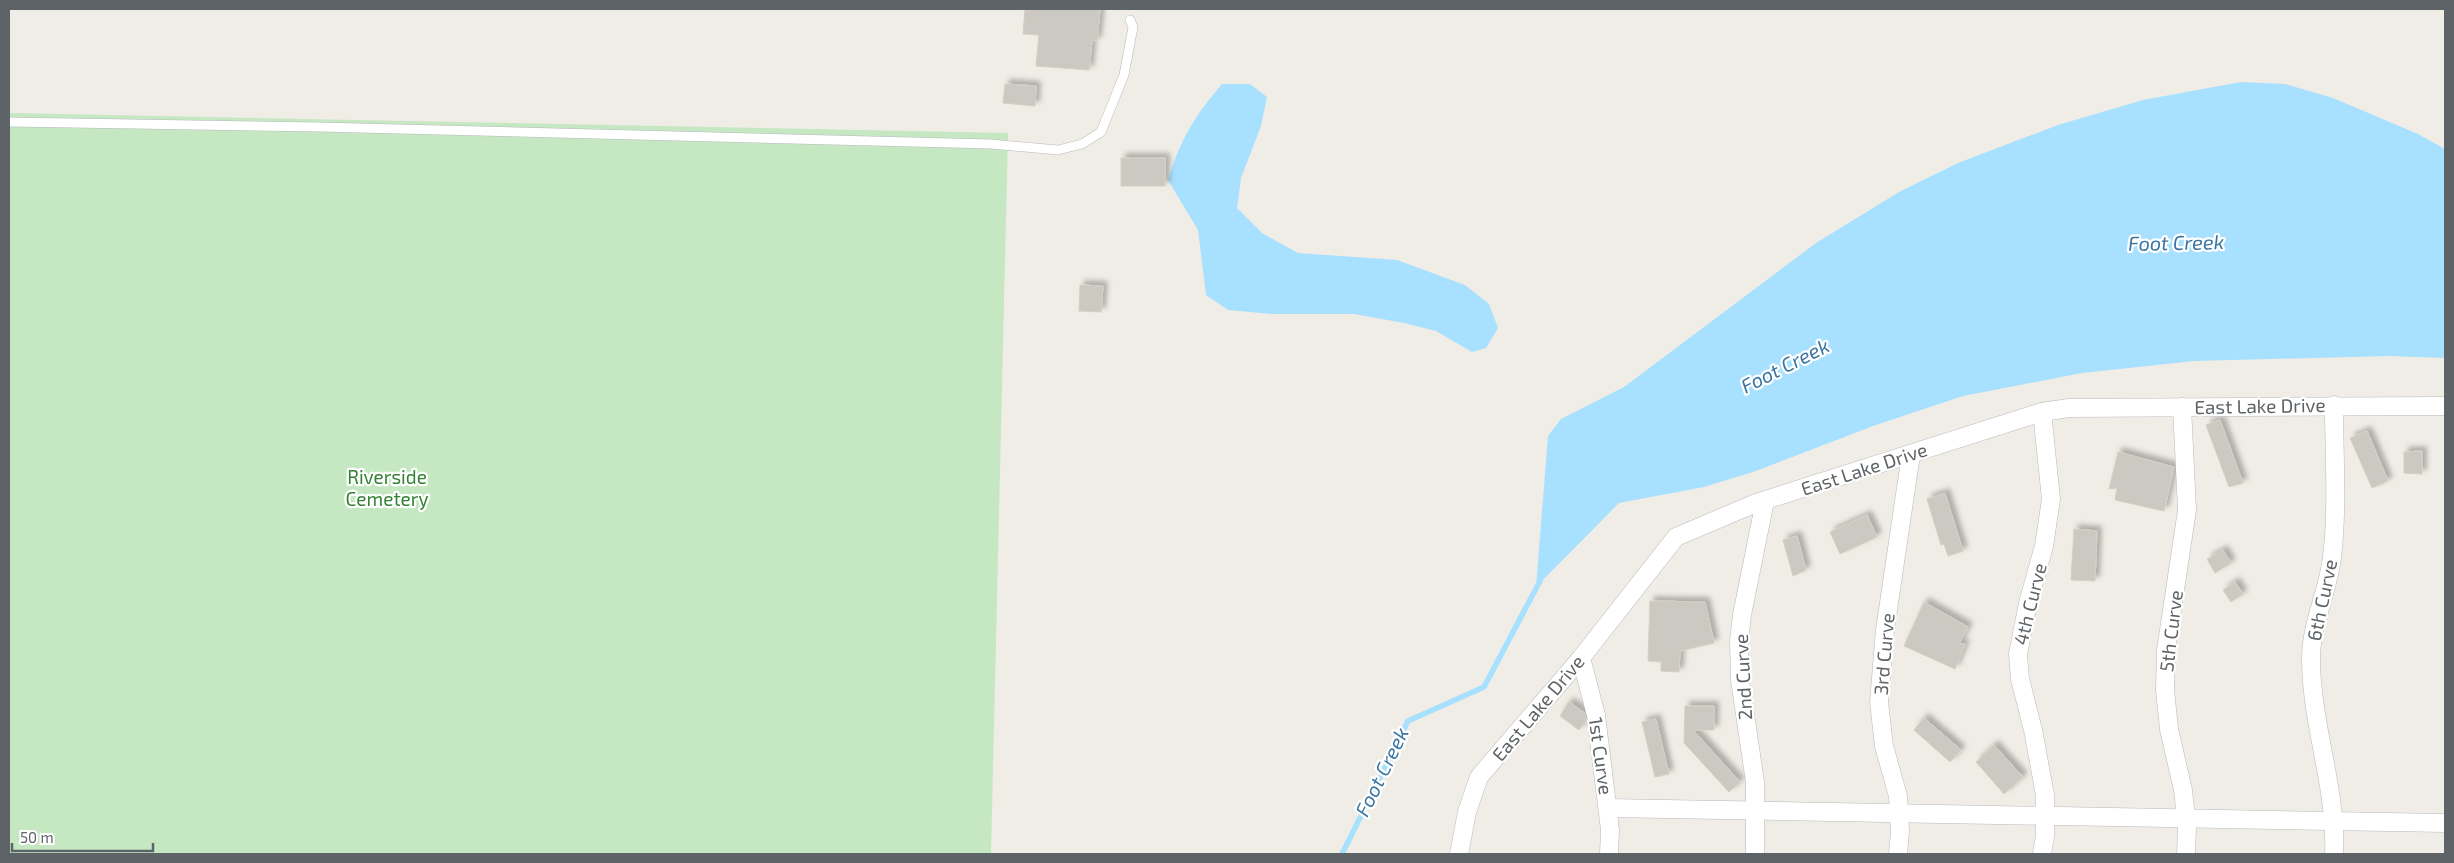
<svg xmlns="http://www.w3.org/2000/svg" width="2454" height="863" font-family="'Exo 2',sans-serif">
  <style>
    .green { fill: #c5e8c2 }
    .water { fill: #a8e0ff }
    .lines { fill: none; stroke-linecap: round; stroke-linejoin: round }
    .stream { stroke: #a8e0ff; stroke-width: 5.5 }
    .building { fill: #ccc8c2; stroke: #d6cfc4; filter: url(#shadow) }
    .service-casing { stroke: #b7b9bd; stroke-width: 10 }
    .minor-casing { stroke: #b7b9bd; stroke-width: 19 }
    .service { stroke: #fff; stroke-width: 9 }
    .minor { stroke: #fff; stroke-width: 18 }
    .labels { text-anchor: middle; stroke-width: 4.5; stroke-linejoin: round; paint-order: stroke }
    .street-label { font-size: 19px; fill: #5e6367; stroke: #fff }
    .park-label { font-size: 19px; fill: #338231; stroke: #fff }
    .water-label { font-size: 20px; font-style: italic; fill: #3b76a3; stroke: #fff }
  </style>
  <defs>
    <filter id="shadow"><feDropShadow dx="4.5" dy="-4.5" stdDeviation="2.5" flood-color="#0004"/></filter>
  </defs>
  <rect width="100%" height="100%" fill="#f0ede6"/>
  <!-- green -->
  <polygon class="green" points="9,113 1008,133 991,854 9,854"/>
  <!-- water -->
  <g class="water">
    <polygon points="2241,82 2285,84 2333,98 2418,134 2445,149 2445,358 2389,356 2194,361 2082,373 1963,396 1873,426 1753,472 1704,487 1619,503 1536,587 1548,436 1561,419 1624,387 1816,243 1899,192 1958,163 2058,125 2143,100"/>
    <path d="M1222,84H1250L1267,97L1261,126L1241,178L1237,208L1262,233L1298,253L1397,260L1465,285L1489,304L1498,328L1486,348L1472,352L1436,331L1404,323L1354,314H1272L1228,310L1206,295L1198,230L1168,180C1181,138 1194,117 1222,84Z"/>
  </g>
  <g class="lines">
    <!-- stream -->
    <polyline class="stream" points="1342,854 1408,721 1484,687 1540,581"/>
  </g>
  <!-- building -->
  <g class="building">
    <polygon points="1025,9 1100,9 1097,41 1092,40 1089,70 1036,66 1039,35 1023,34"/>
    <polygon points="1005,84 1036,86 1035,106 1003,103"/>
    <rect x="1121" y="158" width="44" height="28"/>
    <polygon points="1080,285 1103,286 1101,312 1079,311"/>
    <polygon points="2220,420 2243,483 2229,487 2206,425"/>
    <polygon points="2367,431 2388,481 2372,488 2350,438"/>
    <polygon points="2422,451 2422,474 2404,473 2404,452"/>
    <polygon points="2118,452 2174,467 2164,511 2115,500 2117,488 2109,489"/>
    <polygon points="1945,493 1963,551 1948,556 1944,544 1941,545 1927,499"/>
    <polygon points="1867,515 1877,537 1840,554 1830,532"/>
    <polygon points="2074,529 2097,531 2095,581 2071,580"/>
    <polygon points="1797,536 1806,570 1793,576 1783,540"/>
    <polygon points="2223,550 2231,563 2215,573 2207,559"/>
    <polygon points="2235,582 2243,594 2231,602 2223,590"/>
    <polygon points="1650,601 1705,602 1714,643 1680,651 1679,672 1661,671 1661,662 1648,661"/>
    <polygon points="1924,602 1968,627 1959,644 1965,644 1955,669 1904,646"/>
    <polygon points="1569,702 1585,713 1586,721 1579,730 1560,716"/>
    <polygon points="1685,706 1714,706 1714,730 1693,730 1740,782 1729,792 1684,743"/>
    <polygon points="1924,718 1961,750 1950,762 1914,730"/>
    <polygon points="1656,719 1669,774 1655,777 1642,722"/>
    <polygon points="1994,745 2023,777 2004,794 1976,762"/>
  </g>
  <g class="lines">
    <!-- service casing -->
    <g class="service-casing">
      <polyline id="service" points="9,122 319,127 991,144 1058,150 1082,144 1101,132 1124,75 1133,27 1130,20"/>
    </g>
    <!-- minor casing -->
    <g class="minor-casing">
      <g id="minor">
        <polyline points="2182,407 2187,510 2166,650 2165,690 2169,729 2183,790 2187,828 2186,854"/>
        <polyline points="2042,412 2051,499 2044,546 2028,603 2018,654 2020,679 2033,730 2045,795 2045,836 2042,854"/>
        <polyline points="1581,658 1596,715 1610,830 1609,854"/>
        <polyline points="1608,808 2445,823"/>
        <polyline points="1459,854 1467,812 1479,777 1581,658 1676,537 1756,503 2042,412 2069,408 2445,406"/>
        <polyline points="1755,854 1755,782 1740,680 1739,641 1742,615 1765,501"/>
        <polyline points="1898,854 1900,831 1898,796 1884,746 1879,702 1885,630 1911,454"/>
        <path d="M2334,854C2337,789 2312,727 2311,662C2310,625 2328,593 2332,557C2338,507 2334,455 2334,405"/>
      </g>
    </g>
    <!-- service -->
    <use href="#service" class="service"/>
    <!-- minor -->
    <use href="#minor" class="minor"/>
  </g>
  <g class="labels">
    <!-- street labels -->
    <g class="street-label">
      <text transform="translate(2260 406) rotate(-1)" y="7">East Lake Drive</text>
      <text transform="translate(1864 469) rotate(-18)" y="7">East Lake Drive</text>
      <text transform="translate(2322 600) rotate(-78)" y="7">6th Curve</text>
      <text transform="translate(2030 604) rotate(-76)" y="7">4th Curve</text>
      <text transform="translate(2171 631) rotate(-83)" y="7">5th Curve</text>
      <text transform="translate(1884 654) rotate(-85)" y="7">3rd Curve</text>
      <text transform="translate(1743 677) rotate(-93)" y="7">2nd Curve</text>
      <text transform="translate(1538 708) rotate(-50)" y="7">East Lake Drive</text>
      <text transform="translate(1601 756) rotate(82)" y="7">1st Curve</text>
    </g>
    <!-- park labels -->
    <g class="park-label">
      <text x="387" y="484">Riverside<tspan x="387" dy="22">Cemetery</tspan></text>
    </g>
    <!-- water labels -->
    <g class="water-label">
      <text transform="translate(2176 243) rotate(-1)" y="7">Foot Creek</text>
      <text transform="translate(1785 366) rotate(-27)" y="7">Foot Creek</text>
      <text transform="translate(1382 772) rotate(-64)" y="7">Foot Creek</text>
    </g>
  </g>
  <!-- border -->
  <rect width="2454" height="863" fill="none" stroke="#5e6367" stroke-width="20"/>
  <!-- scale -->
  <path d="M12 843v8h141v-8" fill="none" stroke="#5e6367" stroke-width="2.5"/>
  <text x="20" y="843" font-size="15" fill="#5e6367" stroke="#ffffff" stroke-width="4" paint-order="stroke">50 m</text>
</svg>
